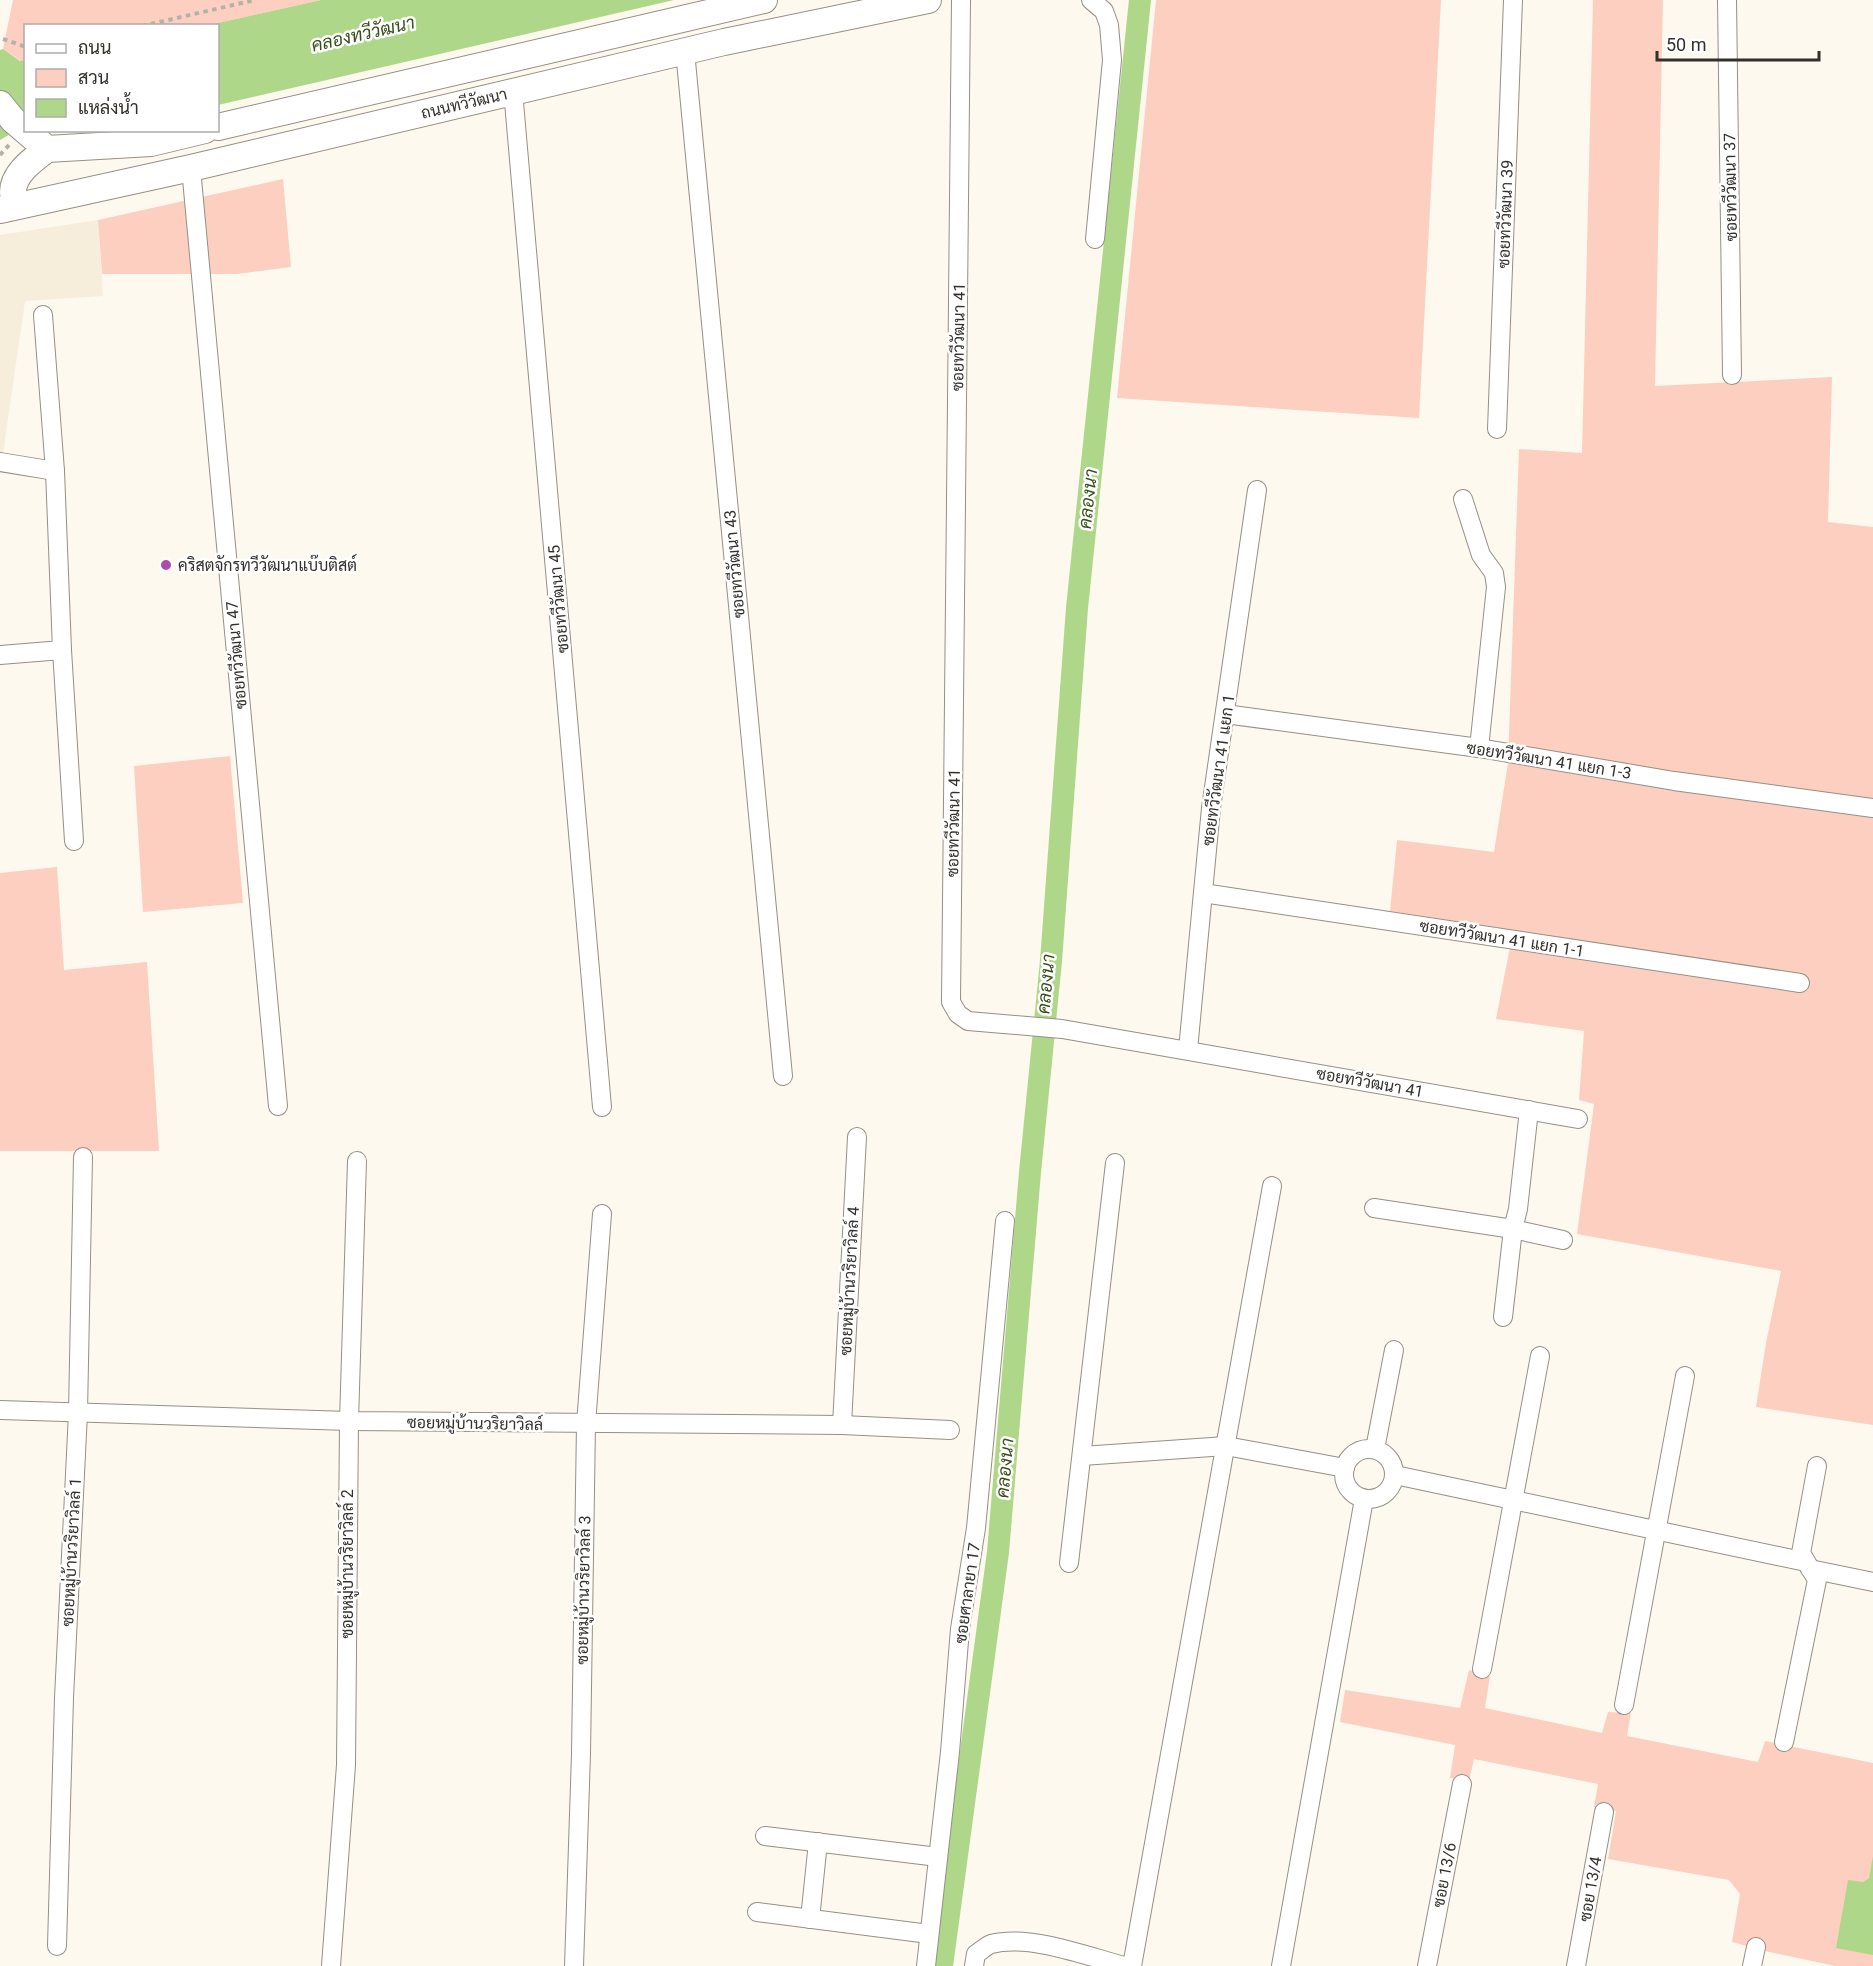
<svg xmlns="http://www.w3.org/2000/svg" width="1873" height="1966" font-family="Roboto,Sarabun,sans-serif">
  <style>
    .built { fill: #f6eddb }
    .green { fill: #fccfc1 }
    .water { fill: #afd789 }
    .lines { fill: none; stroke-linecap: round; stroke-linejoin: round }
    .canal { stroke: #afd789; stroke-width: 22 }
    .minor-casing { stroke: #958f85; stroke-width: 20 }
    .secondary-casing { stroke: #958f85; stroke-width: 28 }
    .path { stroke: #b5b1a8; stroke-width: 4; stroke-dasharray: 4.5 4.5; stroke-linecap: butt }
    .minor { stroke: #fff; stroke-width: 18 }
    .secondary { stroke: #fff; stroke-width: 26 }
    .poi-dot { fill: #af4aaf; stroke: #fff; stroke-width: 2 }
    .labels { text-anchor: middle; stroke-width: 5; stroke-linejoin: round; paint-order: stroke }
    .street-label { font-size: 16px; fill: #33302c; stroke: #fff }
    .poi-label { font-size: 16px; fill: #33302c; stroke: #fff; text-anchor: start }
    .water-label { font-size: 18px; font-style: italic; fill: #364f19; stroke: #fff }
  </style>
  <rect width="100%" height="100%" fill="#fef9ee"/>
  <!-- built -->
  <polygon class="built" points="98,220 103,296 25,301 0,474 0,235"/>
  <!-- green -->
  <g class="green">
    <polygon points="13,0 321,0 209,25 26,26 25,60 21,61 3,49"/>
    <polygon points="1156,0 1441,0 1419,418 1117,398"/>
    <polygon points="1593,0 1663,0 1655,386 1832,377 1828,522 1873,527 1873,1425 1756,1407 1766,1343 1781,1271 1577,1234 1594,1104 1579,1100 1584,1031 1496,1019 1509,952 1516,931 1390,911 1397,840 1494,852 1508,763 1519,449 1582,453"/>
    <polygon points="283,179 291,267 237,274 102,274 98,220"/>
    <polygon points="230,756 243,903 143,912 134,766"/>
    <polygon points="57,867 64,970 147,962 159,1151 0,1151 0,873"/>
    <polygon points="1469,1670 1490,1676 1485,1708 1602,1733 1608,1712 1631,1713 1627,1736 1758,1762 1765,1741 1873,1763 1873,1966 1835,1966 1765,1951 1732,1942 1740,1894 1729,1880 1608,1859 1616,1811 1594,1807 1598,1784 1474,1759 1469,1781 1450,1778 1455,1745 1340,1722 1345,1690 1460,1708"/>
  </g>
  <!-- water -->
  <g class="water">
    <polygon points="321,0 674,0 218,105 218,26 209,25"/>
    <polygon points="3,49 20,61 25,60 26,120 7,136 0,140 0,50"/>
    <polygon points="1873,1856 1873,1955 1836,1948 1848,1880 1863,1882 1869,1878"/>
  </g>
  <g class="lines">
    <!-- canal -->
    <polyline class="canal" points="942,1966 998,1552 1030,1172 1051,961 1077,608 1140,0"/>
    <!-- minor casing -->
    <g class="minor-casing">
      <g id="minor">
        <polyline points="961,0 951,1002 958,1014 968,1021 1062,1029 1578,1119"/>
        <polyline points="1091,0 1104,11 1109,25 1112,60 1095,239"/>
        <polyline points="1727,0 1732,375"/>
        <polyline points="685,51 783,1076"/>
        <polyline points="513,91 602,1107"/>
        <polyline points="191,168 278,1106"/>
        <polyline points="1497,429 1513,0"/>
        <polyline points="0,462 55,471"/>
        <polyline points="1463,499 1481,555 1494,573 1496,587 1479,748"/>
        <polyline points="62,650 74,841"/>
        <polyline points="0,655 62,650 55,471 43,315"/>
        <polyline points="1225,714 1479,748 1674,781 1873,808"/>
        <polyline points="1203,893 1800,983"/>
        <polyline points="1188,1050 1211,808 1257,490"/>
        <polyline points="1374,1208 1513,1229 1518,1209 1529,1110"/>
        <polyline points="1503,1317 1513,1229 1563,1240"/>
        <polyline points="0,1410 349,1421 842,1425 950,1430"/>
        <polyline points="842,1425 857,1137"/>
        <circle cx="1369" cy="1474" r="25"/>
        <polyline points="1375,1449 1394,1350"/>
        <polyline points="1082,1456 1226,1446 1345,1468"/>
        <polyline points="1395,1475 1806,1562"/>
        <polyline points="1069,1563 1115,1163"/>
        <polyline points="1810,1569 1873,1582"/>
        <polyline points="1482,1669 1540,1356"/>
        <polyline points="1624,1705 1685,1376"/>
        <polyline points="1784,1742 1817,1580 1801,1553 1817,1466"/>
        <polyline points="765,1836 938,1857"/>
        <polyline points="757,1912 929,1934"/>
        <polyline points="810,1919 818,1842"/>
        <polyline points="57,1946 64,1698 78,1413 83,1157"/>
        <polyline points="331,1966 346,1765 349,1421 357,1161"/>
        <polyline points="574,1966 581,1754 586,1424 602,1214"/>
        <polyline points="926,1966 950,1752 960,1629 976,1528 1005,1221"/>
        <path d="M974,1966L976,1954C981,1951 986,1946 991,1944C1030,1934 1086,1956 1124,1966"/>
        <polyline points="1132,1966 1272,1186"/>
        <polyline points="1281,1966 1364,1499"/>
        <polyline points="1427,1966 1462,1784"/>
        <polyline points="1576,1966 1604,1812"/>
        <polyline points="1752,1966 1756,1947"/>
      </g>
    </g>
    <!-- secondary casing -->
    <g class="secondary-casing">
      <g id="secondary">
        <polyline points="0,104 13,120 47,149 151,143 205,130"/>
        <polyline points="218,127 764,0"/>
        <path d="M17,206C16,202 13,196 13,192C13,173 34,159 47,149"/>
        <polyline points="0,210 191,168 724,42 928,0"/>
      </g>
    </g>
    <!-- path -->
    <g class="path">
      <polyline points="142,26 255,0"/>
      <polyline points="3,39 26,47"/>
      <polyline points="0,155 9,145"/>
    </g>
    <!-- minor -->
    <use href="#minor" class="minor"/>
    <!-- secondary -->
    <use href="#secondary" class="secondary"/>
  </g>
  <!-- markers -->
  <circle class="poi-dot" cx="166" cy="565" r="6"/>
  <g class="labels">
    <!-- street labels -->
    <g class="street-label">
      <text transform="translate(464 103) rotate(-13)" y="6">ถนนทวีวัฒนา</text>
      <text transform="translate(1730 187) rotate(-91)" y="6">ซอยทวีวัฒนา 37</text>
      <text transform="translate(1505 214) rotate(-88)" y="6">ซอยทวีวัฒนา 39</text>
      <text transform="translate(958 337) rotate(-89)" y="6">ซอยทวีวัฒนา 41</text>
      <text transform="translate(734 564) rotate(-95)" y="6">ซอยทวีวัฒนา 43</text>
      <text transform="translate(558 599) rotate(-95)" y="6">ซอยทวีวัฒนา 45</text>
      <text transform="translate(236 655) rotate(-95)" y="6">ซอยทวีวัฒนา 47</text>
      <text transform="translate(1549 760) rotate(9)" y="6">ซอยทวีวัฒนา 41 แยก 1-3</text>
      <text transform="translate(1218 770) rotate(-82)" y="6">ซอยทวีวัฒนา 41 แยก 1</text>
      <text transform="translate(953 823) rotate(-89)" y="6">ซอยทวีวัฒนา 41</text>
      <text transform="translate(1502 938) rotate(9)" y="6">ซอยทวีวัฒนา 41 แยก 1-1</text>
      <text transform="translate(1370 1082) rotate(10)" y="6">ซอยทวีวัฒนา 41</text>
      <text transform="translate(849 1281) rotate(-87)" y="6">ซอยหมู่บ้านวริยาวิลล์ 4</text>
      <text transform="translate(475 1423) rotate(1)" y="6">ซอยหมู่บ้านวริยาวิลล์</text>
      <text transform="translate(71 1552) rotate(-87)" y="6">ซอยหมู่บ้านวริยาวิลล์ 1</text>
      <text transform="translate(347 1564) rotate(-90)" y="6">ซอยหมู่บ้านวริยาวิลล์ 2</text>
      <text transform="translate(583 1590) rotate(-89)" y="6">ซอยหมู่บ้านวริยาวิลล์ 3</text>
      <text transform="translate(967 1593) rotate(-82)" y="6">ซอยศาลายา 17</text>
      <text transform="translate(1444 1875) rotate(-79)" y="6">ซอย 13/6</text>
      <text transform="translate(1590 1889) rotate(-80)" y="6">ซอย 13/4</text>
    </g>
    <!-- poi labels -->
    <g class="poi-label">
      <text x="178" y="571">คริสตจักรทวีวัฒนาแบ๊บติสต์</text>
    </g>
    <!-- water labels -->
    <g class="water-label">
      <text transform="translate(363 34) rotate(-13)" y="6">คลองทวีวัฒนา</text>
      <text transform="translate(1088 499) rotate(-84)" y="6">คลองนา</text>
      <text transform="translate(1046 984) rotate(-85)" y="6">คลองนา</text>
      <text transform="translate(1005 1468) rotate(-85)" y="6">คลองนา</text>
    </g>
  </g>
  <!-- legend -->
  <rect x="24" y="24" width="195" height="108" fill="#ffffff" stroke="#adacab" stroke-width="1.5"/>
  <rect x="36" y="44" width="30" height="9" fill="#ffffff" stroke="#adacab" stroke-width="1.5"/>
  <text x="78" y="54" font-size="18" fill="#33302c">ถนน</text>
  <rect x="36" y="69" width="30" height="18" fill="#fccfc1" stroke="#adacab" stroke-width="1.5"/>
  <text x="78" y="84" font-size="18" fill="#33302c">สวน</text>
  <rect x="36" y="99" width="30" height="18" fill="#afd789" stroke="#adacab" stroke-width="1.5"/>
  <text x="78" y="114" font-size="18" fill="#33302c">แหล่งน้ำ</text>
  <!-- scale -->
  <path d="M1657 51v9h162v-9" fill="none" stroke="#33302c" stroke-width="3"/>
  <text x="1666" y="51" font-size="18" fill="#33302c" stroke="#ffffff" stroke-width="4.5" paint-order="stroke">50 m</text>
</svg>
